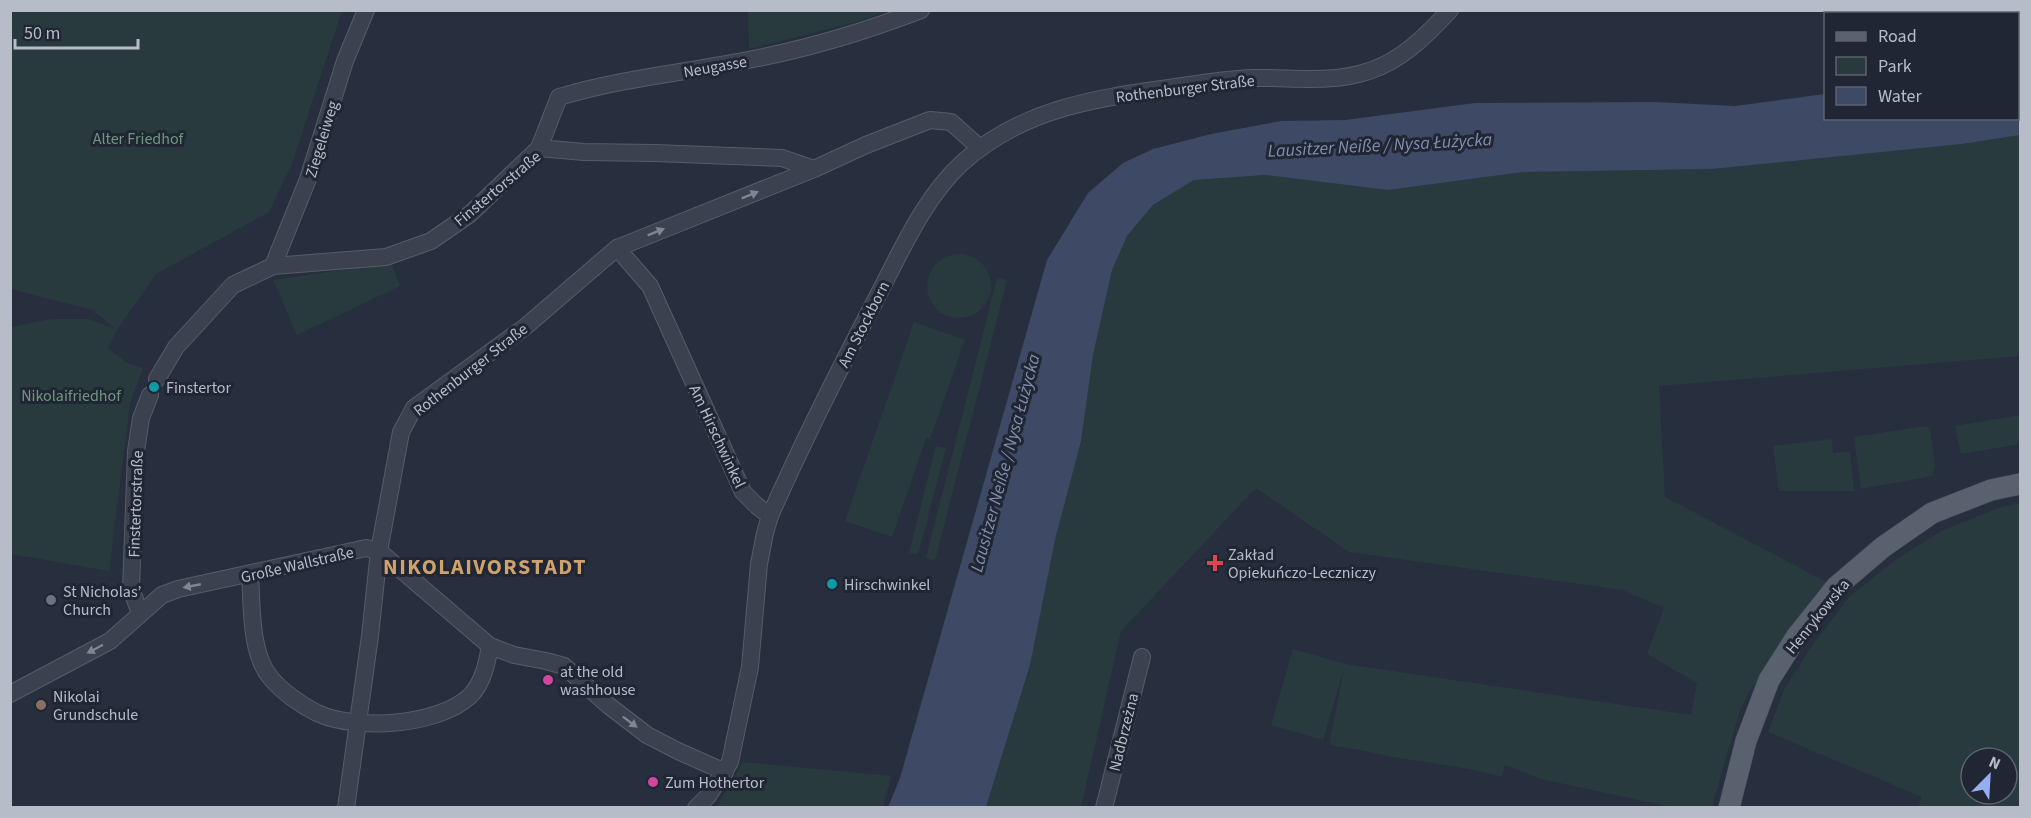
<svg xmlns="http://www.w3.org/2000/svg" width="2031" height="818" font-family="'Source Sans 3',sans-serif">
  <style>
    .green { fill: #293a3f; fill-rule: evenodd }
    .water { fill: #3e4a65 }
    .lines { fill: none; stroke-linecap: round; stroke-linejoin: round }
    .minor-casing { stroke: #565c69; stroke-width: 18 }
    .major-casing { stroke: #444a57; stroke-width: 22 }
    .minor { stroke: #3b414e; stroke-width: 16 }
    .major { stroke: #59606e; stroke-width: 21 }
    .oneway { fill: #7f8592 }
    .culture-dot { fill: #0f9aa8; stroke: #202633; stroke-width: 2 }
    .health-dot { fill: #e0444e; stroke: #202633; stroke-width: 2 }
    .worship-dot { fill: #6b7280; stroke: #202633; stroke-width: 2 }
    .hotel-dot { fill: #d1479c; stroke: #202633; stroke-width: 2 }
    .education-dot { fill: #8d6e63; stroke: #202633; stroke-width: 2 }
    .labels { text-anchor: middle; stroke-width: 6; stroke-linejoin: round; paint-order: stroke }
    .street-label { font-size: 16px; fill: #b7bcc9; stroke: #202633 }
    .park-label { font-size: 16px; fill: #70987e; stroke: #202633 }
    .poi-label { font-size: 16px; fill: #b7bcc9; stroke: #202633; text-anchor: start }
    .water-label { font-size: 18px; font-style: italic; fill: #818fae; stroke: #202633 }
    .district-label { font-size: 22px; font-weight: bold; letter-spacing: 1.5px; fill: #cda26e; stroke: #202633 }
  </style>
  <rect width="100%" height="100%" fill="#272e3e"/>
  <!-- green -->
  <g class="green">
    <polygon points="10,11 342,11 291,166 269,212 156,274 117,330 108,348 127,363 143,368 130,403 109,571 11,554 11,327 51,319 89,319 115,329 93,310 11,289"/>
    <polygon points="748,11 748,10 888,11 859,21 749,49"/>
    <path d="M2020,135V356L1659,386L1665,497L1836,587L1751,689L1740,710L1712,807H1671L1541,779L1505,765L1502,777C1464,766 1426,763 1388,756C1369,752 1352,748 1333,746L1330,740L1344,669L1323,740L1271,725L1293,649L1345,664L1691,715L1697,683L1647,654L1664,608L1623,590L1349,552L1256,488L1121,631L1081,807L986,808L1030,665L1055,540L1081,441L1093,355L1112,270L1127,236L1153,205L1194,180L1265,175L1388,190L1523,172L1712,169L1962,144Z"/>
    <circle cx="959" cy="286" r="32"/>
    <polygon points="391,263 400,286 297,335 273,280"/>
    <polygon points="997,278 1007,280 935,561 926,558"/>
    <polygon points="914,322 965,340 930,439 926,438 892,537 845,521"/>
    <polygon points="2020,415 2020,444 1961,454 1955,426"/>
    <polygon points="1925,426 1930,428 1935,467 1932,476 1861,489 1854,437"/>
    <polygon points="1832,439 1833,453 1850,451 1854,491 1779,491 1773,446"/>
    <polygon points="936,446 946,448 918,555 909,553"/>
    <path d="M2020,503V807H1918L1922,797L1768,732L1785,688L1813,644L1849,597L1894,561L1941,531L1998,508ZM1971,758H2007V794H1971Z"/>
    <polygon points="743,762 891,776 883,807 717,807"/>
  </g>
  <!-- water -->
  <polygon class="water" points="2020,60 2020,135 1962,144 1712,169 1523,172 1388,190 1265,175 1194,180 1153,205 1127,236 1112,270 1093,355 1081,441 1055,540 1030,665 986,807 888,807 900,778 1047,260 1088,193 1123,163 1153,149 1211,134 1281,121 1345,120 1475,103 1654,102 1735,106 1825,94 1826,118 2018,118 2018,61"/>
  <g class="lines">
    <!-- minor casing -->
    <g class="minor-casing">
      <g id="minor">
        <polyline points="539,148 584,152 655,153 782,158 814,169"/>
        <polyline points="617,248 650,286 743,492 757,506 770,516"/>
        <polyline points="273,266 308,179 345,61 366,10"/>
        <path d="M157,379L176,347L233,285L273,266L386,257L431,241L470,214L539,148L559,97C622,78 689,72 753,59C811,48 866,31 921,10"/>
        <path d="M250,575C252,605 250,653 270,677C281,691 301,705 317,713C356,731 438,726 470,696C483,683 487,663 490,646"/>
        <polyline points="140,613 131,589 136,451 141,418 150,395"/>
        <polyline points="10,694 110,641 162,595 178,589 366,548 379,551 490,646 514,655 546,661 564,666 608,705 647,735 678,751 725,772"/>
        <polyline points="346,808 370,636 379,551 401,432 414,408 525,327 617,248 814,169 866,145 930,120 951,122 980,148"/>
        <path d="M696,808L708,796L730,762L750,667L759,564L765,533L770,516C802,443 838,372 875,301C900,254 922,200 962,163C1020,110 1094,98 1169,88C1197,84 1225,79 1253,78C1292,77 1331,84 1369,71C1401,61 1427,35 1450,10"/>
        <polyline points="1104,808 1142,657"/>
      </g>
    </g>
    <!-- major casing -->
    <g class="major-casing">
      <polyline id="major" points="1729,808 1746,741 1769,680 1797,636 1836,587 1883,547 1932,513 1991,490 2020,484"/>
    </g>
    <!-- minor -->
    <use href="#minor" class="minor"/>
    <!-- major -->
    <use href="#major" class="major"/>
  </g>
  <!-- one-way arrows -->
  <defs><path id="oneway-solid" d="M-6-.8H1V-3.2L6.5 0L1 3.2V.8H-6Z" transform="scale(1.5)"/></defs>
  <g class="oneway">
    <use href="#oneway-solid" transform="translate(750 195) rotate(-22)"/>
    <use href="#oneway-solid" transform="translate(656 232) rotate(-22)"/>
    <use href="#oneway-solid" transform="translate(192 586) rotate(169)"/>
    <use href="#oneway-solid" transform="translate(95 649) rotate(152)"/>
    <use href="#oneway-solid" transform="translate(630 722) rotate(37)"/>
  </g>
  <!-- markers -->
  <g class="culture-dot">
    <circle cx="154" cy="387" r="6"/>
    <circle cx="832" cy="584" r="6"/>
  </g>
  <path class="health-dot" d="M1212 554h6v6h6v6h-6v6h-6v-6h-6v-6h6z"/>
  <circle class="worship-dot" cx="51" cy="600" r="6"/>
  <g class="hotel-dot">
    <circle cx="548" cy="680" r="6"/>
    <circle cx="653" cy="782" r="6"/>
  </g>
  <circle class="education-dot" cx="41" cy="705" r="6"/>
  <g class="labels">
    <!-- street labels -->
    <g class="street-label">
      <text transform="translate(715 66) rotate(-10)" y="6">Neugasse</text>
      <text transform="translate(1185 88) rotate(-7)" y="6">Rothenburger Straße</text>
      <text transform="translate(321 139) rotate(-73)" y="6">Ziegeleiweg</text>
      <text transform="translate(497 188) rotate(-40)" y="6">Finstertorstraße</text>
      <text transform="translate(863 324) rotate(-63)" y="6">Am Stockborn</text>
      <text transform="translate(470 369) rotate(-38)" y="6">Rothenburger Straße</text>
      <text transform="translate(718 436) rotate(65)" y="6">Am Hirschwinkel</text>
      <text transform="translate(135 504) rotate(-88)" y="6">Finstertorstraße</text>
      <text transform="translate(297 564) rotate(-13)" y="6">Große Wallstraße</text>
      <text transform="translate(1817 616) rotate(-51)" y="6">Henrykowska</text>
      <text transform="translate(1123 732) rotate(-76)" y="6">Nadbrzeżna</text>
    </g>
    <!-- park labels -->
    <g class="park-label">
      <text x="138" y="144">Alter Friedhof</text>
      <text x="71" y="401">Nikolaifriedhof</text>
    </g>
    <!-- poi labels -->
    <g class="poi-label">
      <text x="166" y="393">Finstertor</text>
      <text x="1228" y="560">Zakład<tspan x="1228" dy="18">Opiekuńczo-Leczniczy</tspan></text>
      <text x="844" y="590">Hirschwinkel</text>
      <text x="63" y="597">St Nicholas’<tspan x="63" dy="18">Church</tspan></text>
      <text x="560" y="677">at the old<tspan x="560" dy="18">washhouse</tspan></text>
      <text x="53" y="702">Nikolai<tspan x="53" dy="18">Grundschule</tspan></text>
      <text x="665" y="788">Zum Hothertor</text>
    </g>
    <!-- water labels -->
    <g class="water-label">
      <text transform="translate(1380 145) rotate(-3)" y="6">Lausitzer Neiße / Nysa Łużycka</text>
      <text transform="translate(1005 463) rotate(-75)" y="6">Lausitzer Neiße / Nysa Łużycka</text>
    </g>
    <!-- district labels -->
    <g class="district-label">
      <text x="485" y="574">NIKOLAIVORSTADT</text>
    </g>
  </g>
  <!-- border -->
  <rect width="2031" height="818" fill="none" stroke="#b7bcc9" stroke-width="24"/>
  <!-- legend -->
  <rect x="1824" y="12" width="195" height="108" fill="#202633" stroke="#5c626f" stroke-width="1.5"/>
  <rect x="1836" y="32" width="30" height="9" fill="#59606e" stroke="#5c626f" stroke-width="1.5"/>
  <text x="1878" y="42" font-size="18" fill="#b7bcc9">Road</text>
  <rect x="1836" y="57" width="30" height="18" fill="#293a3f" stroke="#5c626f" stroke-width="1.5"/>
  <text x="1878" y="72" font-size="18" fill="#b7bcc9">Park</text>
  <rect x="1836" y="87" width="30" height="18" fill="#3e4a65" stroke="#5c626f" stroke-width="1.5"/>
  <text x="1878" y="102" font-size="18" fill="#b7bcc9">Water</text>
  <!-- north arrow -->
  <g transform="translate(1989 776) rotate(24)"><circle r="28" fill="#202633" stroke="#5c626f" stroke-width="1.5"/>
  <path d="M0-4.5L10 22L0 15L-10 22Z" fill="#95aef0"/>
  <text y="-9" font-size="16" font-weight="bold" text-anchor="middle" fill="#b7bcc9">N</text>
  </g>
  <!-- scale -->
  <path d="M15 39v9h123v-9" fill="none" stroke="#b7bcc9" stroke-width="3"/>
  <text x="24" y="39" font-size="18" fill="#b7bcc9" stroke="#202633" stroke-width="4.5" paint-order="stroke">50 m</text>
</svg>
